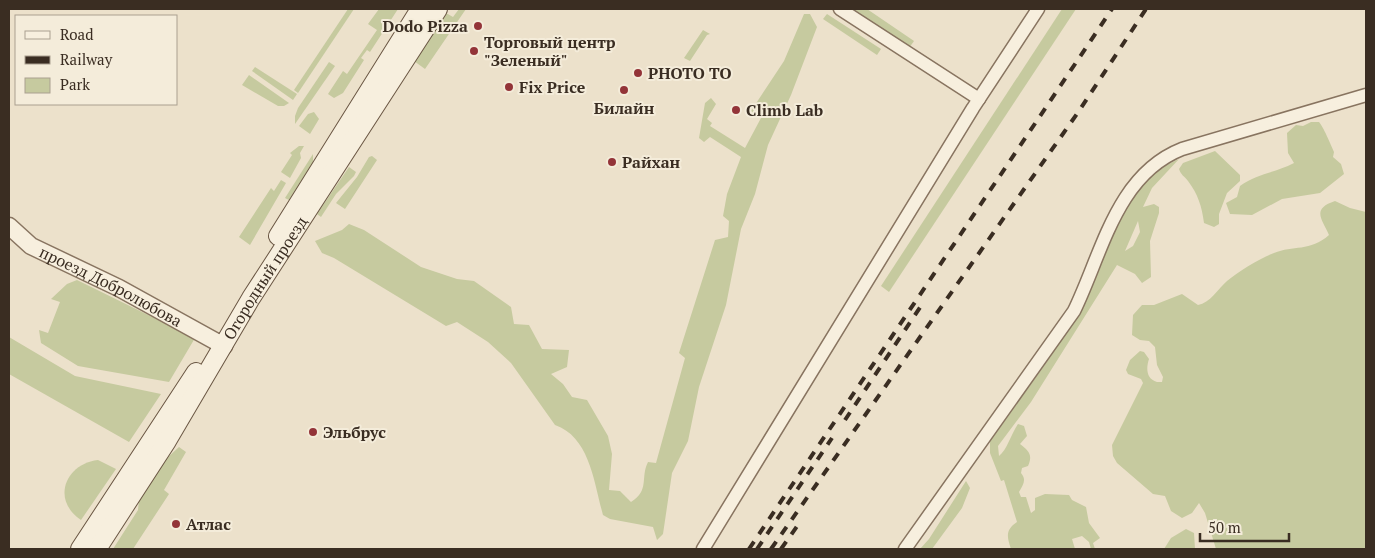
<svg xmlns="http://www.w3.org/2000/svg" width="1375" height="558" font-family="'PT Serif',serif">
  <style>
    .green { fill: #c6ca9f; fill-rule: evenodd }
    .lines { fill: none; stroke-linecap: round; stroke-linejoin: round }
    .minor-casing { stroke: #887460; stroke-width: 15 }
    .tertiary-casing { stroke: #887460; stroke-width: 19 }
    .secondary-casing { stroke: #6a5643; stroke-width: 20 }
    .minor { stroke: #f7efde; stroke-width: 12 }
    .tertiary { stroke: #f7efde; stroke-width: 16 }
    .secondary { stroke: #f7efde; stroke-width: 18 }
    .rail { stroke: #3a2d22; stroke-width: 4; stroke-dasharray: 9 9; stroke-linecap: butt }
    .poi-dot { fill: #933438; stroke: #f4ecda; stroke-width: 2 }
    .labels { text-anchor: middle; stroke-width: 4; stroke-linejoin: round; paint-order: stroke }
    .poi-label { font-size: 16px; font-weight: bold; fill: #3a2d22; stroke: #f4ecda; text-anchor: start }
    .street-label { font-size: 16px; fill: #3a2d22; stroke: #f4ecda }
  </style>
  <rect width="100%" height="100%" fill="#ece1cb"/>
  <!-- green -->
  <g class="green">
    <polygon points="348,9 354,9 298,93 294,90"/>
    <polygon points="379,9 398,9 370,52 367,50 361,58 364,60 343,93 334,98 328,94 343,71 347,74 377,30 368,24"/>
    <polygon points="459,9 466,9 425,69 414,61 446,13 453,17"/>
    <polygon points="850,9 867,9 914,41 909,48"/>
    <polygon points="1062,9 1076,9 889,292 881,286"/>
    <path d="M804,14H810L817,27L791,95L768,145L755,194L741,229L726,305L699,387L688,441L672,473L663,534L657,540L653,527L610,519L603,515C594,483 590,437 555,425L511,363L488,342L457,322L446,326L334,258L322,253L315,241L342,230L349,224L364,230L421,267L457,279L474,281L511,307L514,324L529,325L542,349L569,350L567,367L551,374L563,384L572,397L587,400L608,436L612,454L609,490L620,491L631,502C650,490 640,478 648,462L656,463L685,358L679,353L715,240L728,237L729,221L723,216L727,194L741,157L710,137L704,142L699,138L705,103L711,98L716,104L707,119L712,123L710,126L745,148L761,118L751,111L784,61Z"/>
    <polygon points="827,14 881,49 877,55 823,19"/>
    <polygon points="703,30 710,34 707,35 690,61 684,58"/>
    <polygon points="329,62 335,66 295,124 295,116 298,108"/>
    <polygon points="255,67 297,94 293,100 252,71"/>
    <polygon points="249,75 289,103 284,106 278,106 242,85"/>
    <polygon points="314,112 319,119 310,134 299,126 308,114"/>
    <path d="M1311,122H1319C1323,126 1331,145 1334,152L1333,157L1341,164L1344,174L1320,193L1282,199L1252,215L1230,214L1226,203L1237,197L1240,186C1258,173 1275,173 1294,163L1288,153L1287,133L1296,125L1303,126Z"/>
    <polygon points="299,146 304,146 300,153 301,158 290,178 281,172 292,155 290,153"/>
    <path d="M1215,151L1240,175V181L1227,193L1219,214V224L1214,227L1204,223C1202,207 1198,194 1188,181C1184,176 1181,175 1179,169L1183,163Z"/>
    <polygon points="313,154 313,162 289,200 285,198"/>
    <polygon points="372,156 377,160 345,209 336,203 357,177 369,157"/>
    <path d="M1179,159L1152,188L1143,207L1154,204L1159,207V213L1150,241L1151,277L1142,283L1135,274L1117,265L1031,402L998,446L999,456C1007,450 1011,434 1018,424L1024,426L1027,436L1020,444C1029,451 1033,455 1028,466L1022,468L1021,473C1027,480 1023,485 1019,492L1021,497H1026L1031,513L1035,510V498L1045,494L1069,495L1072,500L1086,507L1089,523L1100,538L1093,543L1095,549H1091L1089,542L1082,536L1072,539L1075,549H1011C1007,537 1005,530 1017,522L1004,480L1001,481L990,453V441C1019,400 1051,359 1076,316C1109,261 1113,187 1179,159ZM1138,221L1140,232L1133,246L1125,251Z"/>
    <polygon points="349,167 356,172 354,176 336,194 321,217 317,214"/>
    <polygon points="281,180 286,183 250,245 239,237 271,188 274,191"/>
    <path d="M1335,201L1350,208L1366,212V549H1216L1205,513L1199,503L1192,513L1182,518L1171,511L1165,496L1153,494L1117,463L1113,456L1112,445L1143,383L1141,379L1128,374L1126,370L1130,360L1140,351L1144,352L1149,359C1146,368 1146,379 1157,382H1162L1163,377L1157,365L1155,347L1149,341L1140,340L1132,335L1133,315L1142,305H1154L1182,294L1198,305C1210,303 1218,289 1227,281C1239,271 1259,259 1274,253C1293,245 1310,252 1329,235C1322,219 1311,209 1335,201Z"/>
    <polygon points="77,280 195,338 169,382 78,366 41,343 39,330 48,333 60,302 51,299 67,284"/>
    <polygon points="9,337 75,376 161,394 129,442 9,374"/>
    <polygon points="179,447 186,452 164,490 169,494 133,549 113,549 138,510 139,500 166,459"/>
    <path d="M98,460L116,469L81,520C51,500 65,464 98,460Z"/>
    <polygon points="966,481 970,488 962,508 932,549 920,549 929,539"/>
    <polygon points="1186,529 1194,533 1195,549 1164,549 1171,538"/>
  </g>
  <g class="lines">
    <!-- minor casing -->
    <g class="minor-casing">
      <g id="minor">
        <polyline points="840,9 979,99"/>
        <polyline points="703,549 973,108 1038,9"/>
        <path d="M905,549L1074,311C1102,254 1116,175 1182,149L1366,95"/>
      </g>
    </g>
    <!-- tertiary casing -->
    <g class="tertiary-casing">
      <g id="tertiary">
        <path id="s1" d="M9,226L31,246L119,288L224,346"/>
      </g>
    </g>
    <!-- secondary casing -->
    <g class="secondary-casing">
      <g id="secondary">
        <polyline points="278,236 420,9"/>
        <polyline points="80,549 196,372"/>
        <path id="s2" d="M97,549L167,441L251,298L438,9"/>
      </g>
    </g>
    <!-- minor -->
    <use href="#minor" class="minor"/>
    <!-- tertiary -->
    <use href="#tertiary" class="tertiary"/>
    <!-- secondary -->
    <use href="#secondary" class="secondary"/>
    <!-- rail -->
    <g class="rail">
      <polyline points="845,420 921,306"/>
      <polyline points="749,549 1112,9"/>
      <polyline points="757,549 832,438"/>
      <polyline points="771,549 1079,111 1146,9"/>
      <polyline points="781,549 798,525"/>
    </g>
  </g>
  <!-- markers -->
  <g class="poi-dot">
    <circle cx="478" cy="26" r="5"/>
    <circle cx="474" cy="51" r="5"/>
    <circle cx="638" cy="73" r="5"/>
    <circle cx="509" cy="87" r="5"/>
    <circle cx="624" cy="90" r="5"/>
    <circle cx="736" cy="110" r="5"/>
    <circle cx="612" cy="162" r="5"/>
    <circle cx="313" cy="432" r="5"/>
    <circle cx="176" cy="524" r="5"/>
  </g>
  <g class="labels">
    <!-- poi labels -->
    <g class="poi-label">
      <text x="468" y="32" text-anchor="end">Dodo Pizza</text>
      <text x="484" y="48">Торговый центр<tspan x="484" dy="18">"Зеленый"</tspan></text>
      <text x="648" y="79">PHOTO TO</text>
      <text x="519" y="93">Fix Price</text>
      <text x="624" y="114" text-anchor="middle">Билайн</text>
      <text x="746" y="116">Climb Lab</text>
      <text x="622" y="168">Райхан</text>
      <text x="323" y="438">Эльбрус</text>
      <text x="186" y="530">Атлас</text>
    </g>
    <!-- street labels -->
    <g class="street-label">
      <text dy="6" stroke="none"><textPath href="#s2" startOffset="319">Огородный проезд</textPath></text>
      <text dy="6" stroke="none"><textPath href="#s1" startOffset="119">проезд Добролюбова</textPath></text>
    </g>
  </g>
  <!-- border -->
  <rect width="1375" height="558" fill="none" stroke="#3a2d22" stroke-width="20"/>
  <!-- legend -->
  <rect x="15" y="15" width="162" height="90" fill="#f4ecda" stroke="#aaa090"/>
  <rect x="25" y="31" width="25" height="8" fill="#f7efde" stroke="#aaa090"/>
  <text x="60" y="40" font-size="15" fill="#3a2d22">Road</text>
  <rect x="25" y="56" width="25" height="8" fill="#3a2d22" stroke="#aaa090"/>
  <text x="60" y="65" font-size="15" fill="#3a2d22">Railway</text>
  <rect x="25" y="78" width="25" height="15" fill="#c6ca9f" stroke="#aaa090"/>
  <text x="60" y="90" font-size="15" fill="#3a2d22">Park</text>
  <!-- scale -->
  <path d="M1200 533v8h89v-8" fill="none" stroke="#3a2d22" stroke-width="2.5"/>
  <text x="1208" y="533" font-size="15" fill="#3a2d22" stroke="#f4ecda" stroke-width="4" paint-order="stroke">50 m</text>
</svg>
